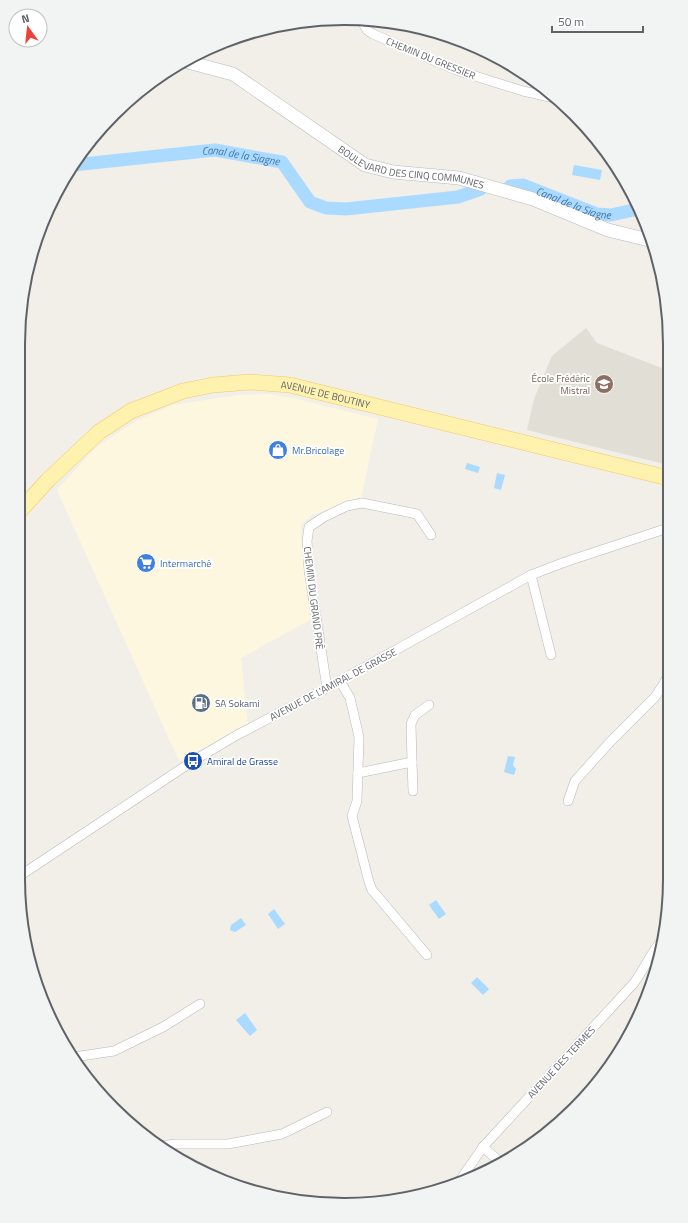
<svg xmlns="http://www.w3.org/2000/svg" width="688" height="1223" font-family="'Titillium Web',sans-serif">
  <style>
    .commercial { fill: #fef7e0 }
    .education { fill: #e1ded6 }
    .water { fill: #aadaff }
    .lines { fill: none; stroke-linecap: round; stroke-linejoin: round }
    .canal { stroke: #aadaff; stroke-width: 13 }
    .minor-casing { stroke: #b5b8bc; stroke-width: 10 }
    .secondary-casing { stroke: #b6babf; stroke-width: 14 }
    .primary-casing { stroke: #f2c960; stroke-width: 16 }
    .minor { stroke: #fff; stroke-width: 9 }
    .secondary { stroke: #fff; stroke-width: 13 }
    .primary { stroke: #fff2af; stroke-width: 15 }
    .labels { text-anchor: middle; stroke-width: 3.5; stroke-linejoin: round; paint-order: stroke }
    .street-label { font-size: 10px; fill: #5f6368; stroke: #fff }
    .education-label { font-size: 10px; fill: #785e54; stroke: #fff; text-anchor: end }
    .shop-label { font-size: 10px; fill: #366cbe; stroke: #fff; text-anchor: start }
    .service-label { font-size: 10px; fill: #4e5e75; stroke: #fff; text-anchor: start }
    .transit-label { font-size: 10px; fill: #164399; stroke: #fff; text-anchor: start }
    .water-label { font-size: 11px; font-style: italic; fill: #4174aa; stroke: #fff }
    .rim { fill: none; stroke: #5f6368; stroke-width: 2 }
  </style>
  <rect width="100%" height="100%" fill="#f1efe8"/>
  <!-- commercial -->
  <polygon class="commercial" points="268,394 293,398 378,419 361,498 312,515 301,525 302,550 310,620 241,658 248,724 179,761 57,490 96,447 136,421 173,405 238,395"/>
  <!-- education -->
  <polygon class="education" points="586,328 597,343 667,370 668,465 527,430 534,399 552,356"/>
  <!-- water -->
  <g class="water">
    <polygon points="574,165 602,170 600,180 572,175"/>
    <polygon points="467,463 480,467 478,473 465,469"/>
    <polygon points="497,473 505,475 501,490 494,488"/>
    <polygon points="508,756 515,757 513,765 516,769 514,775 504,772"/>
    <polygon points="436,900 446,914 439,919 429,905"/>
    <polygon points="274,909 285,924 278,929 268,914"/>
    <polygon points="241,918 246,925 235,932 232,931 230,930 231,925"/>
    <polygon points="477,977 489,989 483,995 471,983"/>
    <polygon points="245,1013 257,1030 250,1036 236,1020"/>
  </g>
  <g class="lines">
    <!-- canal -->
    <g class="canal">
      <path id="s1" d="M73,165L215,150L282,162L310,202L326,208L346,209L458,197L481,189"/>
      <path id="s2" d="M510,186L523,185L597,214L611,215L638,209"/>
    </g>
    <!-- minor casing -->
    <g class="minor-casing">
      <g id="minor">
        <polyline points="361,20 367,30 373,34 456,70 523,91 554,98"/>
        <polyline points="531,575 551,655"/>
        <polyline points="340,681 350,698 359,737 357,801 352,816 369,882 372,890 379,898 427,955"/>
        <polyline points="327,688 309,571 307,541 309,527 324,517 347,506 362,503 417,514 431,535"/>
        <polyline points="412,762 413,791"/>
        <polyline points="358,773 412,762 411,724 415,715 429,705"/>
        <polyline points="568,801 575,781 610,742 655,697 663,685 669,674"/>
        <polyline points="18,877 193,761 237,735 327,688 531,575 565,562 668,528"/>
        <polyline points="74,1057 114,1051 163,1027 200,1004"/>
        <polyline points="159,1146 176,1144 228,1144 282,1134 327,1112"/>
        <polyline points="483,1147 499,1161"/>
        <path d="M458,1183L483,1147L634,983C644,969 651,953 662,940"/>
      </g>
    </g>
    <!-- secondary casing -->
    <g class="secondary-casing">
      <g id="secondary">
        <path id="s3" d="M184,61L233,74L365,165L393,172L459,178L533,199L608,230L653,241"/>
      </g>
    </g>
    <!-- primary casing -->
    <g class="primary-casing">
      <g id="primary">
        <path id="s4" d="M18,513L48,480L99,432L131,411L183,391L213,385L250,382L290,385L668,478"/>
      </g>
    </g>
    <!-- minor -->
    <use href="#minor" class="minor"/>
    <!-- secondary -->
    <use href="#secondary" class="secondary"/>
    <!-- primary -->
    <use href="#primary" class="primary"/>
  </g>
  <!-- icons -->
  <defs>
    <g id="school-disc" transform="scale(1)"><circle r="9.5" fill="#8d6e63" stroke="#fff"/><path d="M0-5L7-2L0 1L-7-2ZM-4 1L0 2.5L4 1V4Q0 6-4 4Z" fill="#fff"/></g>
    <g id="shop-disc" transform="scale(1)"><circle r="9.5" fill="#3f7fe0" stroke="#fff"/><path d="M-5-2.5h2.3a2.7 3.5 0 0 1 5.4 0H5L5.5 6h-11ZM-1.5-2.5h3a1.5 2.3 0 0 0-3 0Z" fill="#fff"/></g>
    <g id="supermarket-disc" transform="scale(1)"><circle r="9.5" fill="#3f7fe0" stroke="#fff"/><path d="M-6-5.5h2.5l.6 2H6L4.5 2H-2.5L-4.4-4H-6ZM-1.5 3.2a1.3 1.3 0 1 0 .1 0ZM3 3.2a1.3 1.3 0 1 0 .1 0Z" fill="#fff"/></g>
    <g id="fuel-disc" transform="scale(1)"><circle r="9.5" fill="#5c6f8a" stroke="#fff"/><path d="M-5.5-6h7V0h2V4h1.3V-2.5L3-4.5l.8-.8L6-3V5H2.5V1h-1V6h-7ZM-4.2-4.7v3.2H.2V-4.7Z" fill="#fff"/></g>
    <g id="bus-disc" transform="scale(1)"><circle r="9.5" fill="#1a4fb4" stroke="#fff"/><path d="M-5-6H5V4H4V6H2V4H-2V6H-4V4H-5ZM-3.5-4V0h7V-4ZM-3.5 1.2v1.5H-2V1.2ZM2 1.2v1.5H3.5V1.2Z" fill="#fff"/></g>
  </defs>
  <g fill-rule="evenodd">
    <use href="#school-disc" x="604" y="384"/>
    <use href="#shop-disc" x="278" y="450"/>
    <use href="#supermarket-disc" x="146" y="563"/>
    <use href="#fuel-disc" x="201" y="703"/>
    <use href="#bus-disc" x="193" y="761"/>
  </g>
  <g class="labels">
    <!-- street labels -->
    <g class="street-label">
      <text transform="translate(431 58) rotate(22)" y="4">CHEMIN DU GRESSIER</text>
      <text dy="4" stroke="none"><textPath href="#s3" startOffset="256">BOULEVARD DES CINQ COMMUNES</textPath></text>
      <text dy="4" stroke="none"><textPath href="#s4" startOffset="353">AVENUE DE BOUTINY</textPath></text>
      <text transform="translate(314 598) rotate(83)" y="4">CHEMIN DU GRAND PRÈ</text>
      <text transform="translate(333 684) rotate(-28)" y="4">AVENUE DE L'AMIRAL DE GRASSE</text>
      <text transform="translate(561 1062) rotate(-47)" y="4">AVENUE DES TERMES</text>
    </g>
    <!-- education labels -->
    <g class="education-label">
      <text x="590" y="382">École Frédéric<tspan x="590" dy="12">Mistral</tspan></text>
    </g>
    <!-- shop labels -->
    <g class="shop-label">
      <text x="292" y="454">Mr.Bricolage</text>
      <text x="160" y="567">Intermarché</text>
    </g>
    <!-- service labels -->
    <g class="service-label">
      <text x="215" y="707">SA Sokami</text>
    </g>
    <!-- transit labels -->
    <g class="transit-label">
      <text x="207" y="765">Amiral de Grasse</text>
    </g>
    <!-- water labels -->
    <g class="water-label">
      <text dy="4" stroke="none"><textPath href="#s1" startOffset="169">Canal de la Siagne</textPath></text>
      <text dy="4" stroke="none"><textPath href="#s2" startOffset="67">Canal de la Siagne</textPath></text>
    </g>
  </g>
  <!-- crop -->
  <path d="M0 0H688V1223H0ZM344 25H344A319 319 0 0 1 663 344V879A319 319 0 0 1 344 1198H344A319 319 0 0 1 25 879V344A319 319 0 0 1 344 25Z" fill="#f2f3f3" fill-rule="evenodd"/>
  <path class="rim" d="M344 25H344A319 319 0 0 1 663 344V879A319 319 0 0 1 344 1198H344A319 319 0 0 1 25 879V344A319 319 0 0 1 344 25Z"/>
  <!-- north arrow -->
  <g transform="translate(28 28) rotate(345)"><circle r="19" fill="#ffffff" stroke="#bfc1c3"/>
  <path d="M0-3L7 15L0 10L-7 15Z" fill="#ea4335"/>
  <text y="-6" font-size="11" font-weight="bold" text-anchor="middle" fill="#5f6368">N</text>
  </g>
  <!-- scale -->
  <path d="M552 26v6h91v-6" fill="none" stroke="#5f6368" stroke-width="2"/>
  <text x="558" y="26" font-size="12" fill="#5f6368" stroke="#ffffff" stroke-width="3" paint-order="stroke">50 m</text>
</svg>
